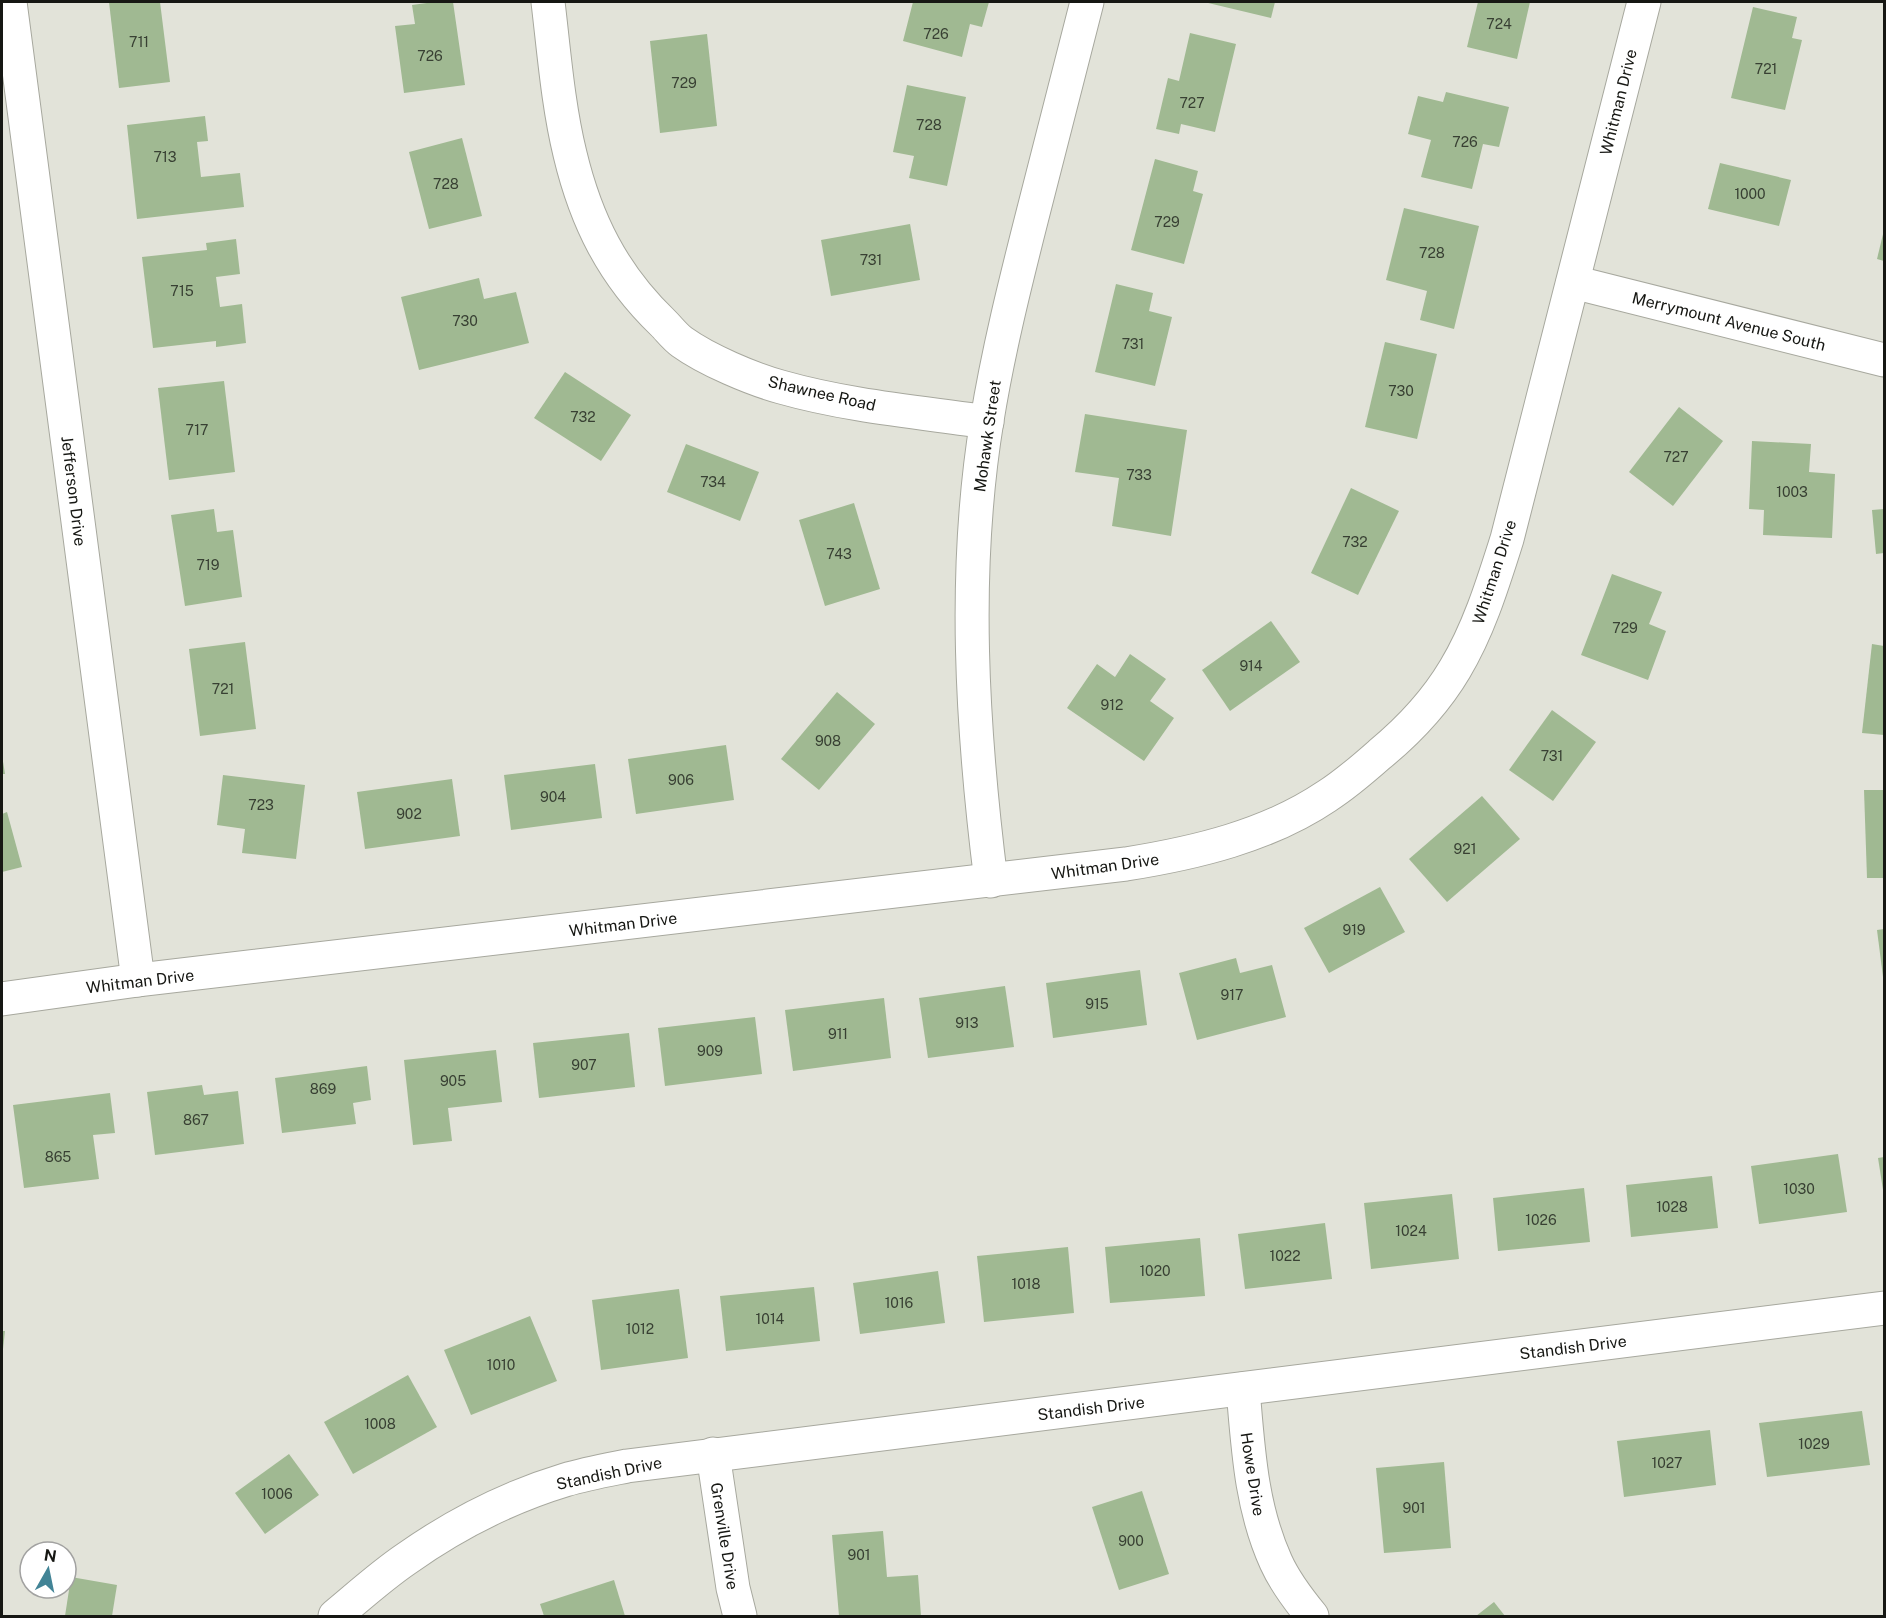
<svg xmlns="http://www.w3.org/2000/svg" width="1886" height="1618" font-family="'Public Sans',sans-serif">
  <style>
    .building { fill: #a0b992 }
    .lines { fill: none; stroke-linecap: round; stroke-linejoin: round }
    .minor-casing { stroke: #a7a89e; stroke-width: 35 }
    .minor { stroke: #fff; stroke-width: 33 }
    .labels { text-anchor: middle; stroke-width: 5; stroke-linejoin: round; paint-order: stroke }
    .number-label { font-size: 14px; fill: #384033 }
    .street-label { font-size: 16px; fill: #161713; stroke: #fff }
  </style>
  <rect width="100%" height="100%" fill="#e2e3d9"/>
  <!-- building -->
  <g class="building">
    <polygon points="109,2 160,2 170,82 119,88"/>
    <polygon points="434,2 453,2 465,85 404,93 395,26 415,24 412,5"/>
    <polygon points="913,2 989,2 982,27 970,24 962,57 903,41"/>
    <polygon points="1204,2 1275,2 1271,18"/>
    <polygon points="1478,2 1530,2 1517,59 1467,47"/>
    <polygon points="1753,7 1797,17 1792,38 1802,40 1785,110 1731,98"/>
    <polygon points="1190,33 1236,44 1215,132 1181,124 1179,134 1156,129 1168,78 1179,81"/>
    <polygon points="707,34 717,126 660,133 650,41"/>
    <polygon points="907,85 966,97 947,186 909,178 914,156 893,152"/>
    <polygon points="1446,92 1509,107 1499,147 1483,144 1472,189 1421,177 1431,140 1408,134 1418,96 1443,102"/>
    <polygon points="205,116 208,141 197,142 201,177 240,173 244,207 137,219 127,125"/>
    <polygon points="462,138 482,216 429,229 409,152"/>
    <polygon points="1155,159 1198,171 1193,191 1203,194 1184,264 1131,250"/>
    <polygon points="1720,163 1791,180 1779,226 1708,209"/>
    <polygon points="1404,208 1479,226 1454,329 1420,320 1427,291 1386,280"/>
    <polygon points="910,224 920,280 831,296 821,240"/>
    <polygon points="1884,230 1884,261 1877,259"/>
    <polygon points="236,239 240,274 216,277 220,307 242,304 246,343 216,347 216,341 153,348 142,257 207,250 206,243"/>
    <polygon points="479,278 484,299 516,292 529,343 419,370 401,297"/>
    <polygon points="1116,284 1153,293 1149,311 1172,317 1155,386 1095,372"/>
    <polygon points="1385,342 1437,354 1417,439 1365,427"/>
    <polygon points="565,372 631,415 601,461 534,418"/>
    <polygon points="224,381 235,472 169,480 158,388"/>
    <polygon points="1679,407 1723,441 1673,506 1629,472"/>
    <polygon points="1085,414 1187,430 1171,536 1112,526 1119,478 1075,472"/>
    <polygon points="1752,441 1811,444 1809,472 1835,474 1832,538 1763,535 1764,510 1749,509"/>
    <polygon points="686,444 759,472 740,521 667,492"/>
    <polygon points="1351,488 1399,511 1358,595 1311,573"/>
    <polygon points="854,503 880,589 825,606 799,520"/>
    <polygon points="214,509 217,532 233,530 242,597 185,606 171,515"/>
    <polygon points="1884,509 1884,553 1876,554 1872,510"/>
    <polygon points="1612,574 1662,592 1649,624 1666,631 1648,680 1581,655"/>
    <polygon points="1271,621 1300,662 1230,711 1202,670"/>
    <polygon points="245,642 256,729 200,736 189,649"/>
    <polygon points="1872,644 1884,646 1884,735 1862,733"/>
    <polygon points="1130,654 1166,679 1150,701 1174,718 1144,761 1067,708 1097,664 1115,677"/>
    <polygon points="837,692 875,724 819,790 781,759"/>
    <polygon points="1552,710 1596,742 1553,801 1509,770"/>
    <polygon points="726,745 734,800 636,814 628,759"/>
    <polygon points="2,755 5,774 2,774"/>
    <polygon points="595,764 602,818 511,830 504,775"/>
    <polygon points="223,775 305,785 296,859 242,853 245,829 217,825"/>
    <polygon points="452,779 460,836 365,849 357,792"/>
    <polygon points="1864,790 1884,790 1884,878 1867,878"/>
    <polygon points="1482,796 1520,839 1447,902 1409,859"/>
    <polygon points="7,812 22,867 2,872 2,814"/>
    <polygon points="1380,887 1405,932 1329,973 1304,928"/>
    <polygon points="1884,929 1884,977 1883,977 1877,930"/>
    <polygon points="1236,958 1240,973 1272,965 1286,1017 1197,1040 1179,973"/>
    <polygon points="1140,970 1147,1025 1053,1038 1046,983"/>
    <polygon points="1005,986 1014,1047 928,1058 919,998"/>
    <polygon points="884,998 891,1058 793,1071 785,1010"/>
    <polygon points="755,1017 762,1074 665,1086 658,1028"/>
    <polygon points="629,1033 635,1087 539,1098 533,1043"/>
    <polygon points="496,1050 502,1102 448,1108 452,1141 413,1145 404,1060"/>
    <polygon points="367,1066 371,1100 353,1103 356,1124 282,1133 275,1078"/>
    <polygon points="202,1085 204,1095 238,1091 244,1144 155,1155 147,1092"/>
    <polygon points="110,1093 115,1133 93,1135 99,1179 24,1188 13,1105"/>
    <polygon points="1838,1154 1847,1212 1759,1224 1751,1166"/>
    <polygon points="1884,1157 1884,1190 1883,1190 1878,1158"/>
    <polygon points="1712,1176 1718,1228 1631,1237 1626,1185"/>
    <polygon points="1584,1188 1590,1242 1498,1251 1493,1198"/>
    <polygon points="1452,1194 1459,1259 1371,1269 1364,1203"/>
    <polygon points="1325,1223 1332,1279 1245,1289 1238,1234"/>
    <polygon points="1200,1238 1205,1296 1110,1303 1105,1247"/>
    <polygon points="1068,1247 1074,1313 984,1322 977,1256"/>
    <polygon points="938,1271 945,1323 860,1334 853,1283"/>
    <polygon points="814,1287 820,1341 726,1351 720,1296"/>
    <polygon points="679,1289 688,1358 601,1370 592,1300"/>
    <polygon points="530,1316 557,1381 471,1415 444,1350"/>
    <polygon points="2,1331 5,1331 3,1349 2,1349"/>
    <polygon points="408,1375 437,1427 353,1474 324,1422"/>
    <polygon points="1862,1411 1870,1465 1767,1477 1759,1423"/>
    <polygon points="1710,1430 1716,1485 1624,1497 1617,1441"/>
    <polygon points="289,1454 319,1495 265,1534 235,1493"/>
    <polygon points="1444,1462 1451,1548 1384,1553 1376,1468"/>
    <polygon points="1142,1491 1169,1574 1119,1590 1092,1507"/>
    <polygon points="883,1531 887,1577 918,1575 921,1616 839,1616 832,1535"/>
    <polygon points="71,1577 117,1585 112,1616 65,1616"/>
    <polygon points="614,1580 625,1616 544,1616 540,1604"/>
    <polygon points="1494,1602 1505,1616 1476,1616"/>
  </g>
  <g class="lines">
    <!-- minor casing -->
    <g class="minor-casing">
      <g id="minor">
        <polyline points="10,2 138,980"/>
        <path d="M548,2C554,52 558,105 570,154C586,221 613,275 663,323C669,329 675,337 682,342C707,360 752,379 781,387C848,406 918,412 987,422"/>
        <polyline points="1573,282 1884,360"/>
        <path d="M991,881C972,730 962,572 987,420C998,352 1015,284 1032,217C1051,145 1069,73 1087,2"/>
        <path d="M2,999L138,980L1126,864C1195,853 1268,836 1327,796C1346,784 1363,769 1380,754C1409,730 1436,701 1455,669C1479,629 1493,583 1507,539L1644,2"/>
        <path d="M1243,1389C1248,1448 1251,1507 1276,1562C1285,1582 1298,1599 1312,1616"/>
        <polyline points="713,1454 733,1588 740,1616"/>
        <path d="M335,1616C358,1597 381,1576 406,1559C454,1525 509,1497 565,1480C585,1474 607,1470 627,1466L1884,1308"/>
      </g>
    </g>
    <!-- minor -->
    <use href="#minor" class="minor"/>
  </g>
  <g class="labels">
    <!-- number labels -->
    <g class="number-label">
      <text x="1499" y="29">724</text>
      <text x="936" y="39">726</text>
      <text x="139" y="47">711</text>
      <text x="430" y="61">726</text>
      <text x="1766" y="74">721</text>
      <text x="684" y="88">729</text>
      <text x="1192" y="108">727</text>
      <text x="929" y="130">728</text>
      <text x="1465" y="147">726</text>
      <text x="165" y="162">713</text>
      <text x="446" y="189">728</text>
      <text x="1750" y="199">1000</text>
      <text x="1167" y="227">729</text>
      <text x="1432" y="258">728</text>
      <text x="871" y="265">731</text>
      <text x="182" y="296">715</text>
      <text x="465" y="326">730</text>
      <text x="1133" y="349">731</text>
      <text x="1401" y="396">730</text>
      <text x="583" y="422">732</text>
      <text x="197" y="435">717</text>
      <text x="1676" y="462">727</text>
      <text x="1139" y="480">733</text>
      <text x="713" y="487">734</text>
      <text x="1792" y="497">1003</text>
      <text x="1355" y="547">732</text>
      <text x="839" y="559">743</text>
      <text x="208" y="570">719</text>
      <text x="1625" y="633">729</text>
      <text x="1251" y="671">914</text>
      <text x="223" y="694">721</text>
      <text x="1112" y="710">912</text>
      <text x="828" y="746">908</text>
      <text x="1552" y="761">731</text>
      <text x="681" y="785">906</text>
      <text x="553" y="802">904</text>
      <text x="261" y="810">723</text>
      <text x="409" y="819">902</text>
      <text x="1465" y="854">921</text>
      <text x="1354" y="935">919</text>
      <text x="1232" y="1000">917</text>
      <text x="1097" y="1009">915</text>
      <text x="967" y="1028">913</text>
      <text x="838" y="1039">911</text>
      <text x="710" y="1056">909</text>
      <text x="584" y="1070">907</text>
      <text x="453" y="1086">905</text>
      <text x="323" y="1094">869</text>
      <text x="196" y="1125">867</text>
      <text x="58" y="1162">865</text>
      <text x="1799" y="1194">1030</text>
      <text x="1672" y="1212">1028</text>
      <text x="1541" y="1225">1026</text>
      <text x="1411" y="1236">1024</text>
      <text x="1285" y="1261">1022</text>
      <text x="1155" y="1276">1020</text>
      <text x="1026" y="1289">1018</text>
      <text x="899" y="1308">1016</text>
      <text x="770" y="1324">1014</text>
      <text x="640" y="1334">1012</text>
      <text x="501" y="1370">1010</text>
      <text x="380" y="1429">1008</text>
      <text x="1814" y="1449">1029</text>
      <text x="1667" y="1468">1027</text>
      <text x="277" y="1499">1006</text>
      <text x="1414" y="1513">901</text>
      <text x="1131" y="1546">900</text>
      <text x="859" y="1560">901</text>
    </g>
    <!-- street labels -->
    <g class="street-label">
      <text transform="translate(1618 102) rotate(-76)" y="6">Whitman Drive</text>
      <text transform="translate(1729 321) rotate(14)" y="6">Merrymount Avenue South</text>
      <text transform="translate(822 393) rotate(13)" y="6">Shawnee Road</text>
      <text transform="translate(987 436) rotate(-82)" y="6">Mohawk Street</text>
      <text transform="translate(74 491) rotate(83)" y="6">Jefferson Drive</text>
      <text transform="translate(1494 572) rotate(-72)" y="6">Whitman Drive</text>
      <text transform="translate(1105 866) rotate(-8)" y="6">Whitman Drive</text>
      <text transform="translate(623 924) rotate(-7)" y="6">Whitman Drive</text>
      <text transform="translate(140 981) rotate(-7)" y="6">Whitman Drive</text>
      <text transform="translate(1573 1347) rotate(-7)" y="6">Standish Drive</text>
      <text transform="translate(1091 1408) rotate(-7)" y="6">Standish Drive</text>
      <text transform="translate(609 1473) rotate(-12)" y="6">Standish Drive</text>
      <text transform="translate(1253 1474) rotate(81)" y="6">Howe Drive</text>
      <text transform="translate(725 1536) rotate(81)" y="6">Grenville Drive</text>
    </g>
  </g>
  <!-- border -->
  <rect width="1886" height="1618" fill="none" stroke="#161713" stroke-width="6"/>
  <!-- north arrow -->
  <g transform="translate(48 1570) rotate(9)"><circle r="28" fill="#ffffff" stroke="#a2a2a1" stroke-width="1.5"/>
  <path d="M0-4.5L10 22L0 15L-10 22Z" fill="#428496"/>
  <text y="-9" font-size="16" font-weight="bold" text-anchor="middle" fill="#161713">N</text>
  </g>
</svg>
